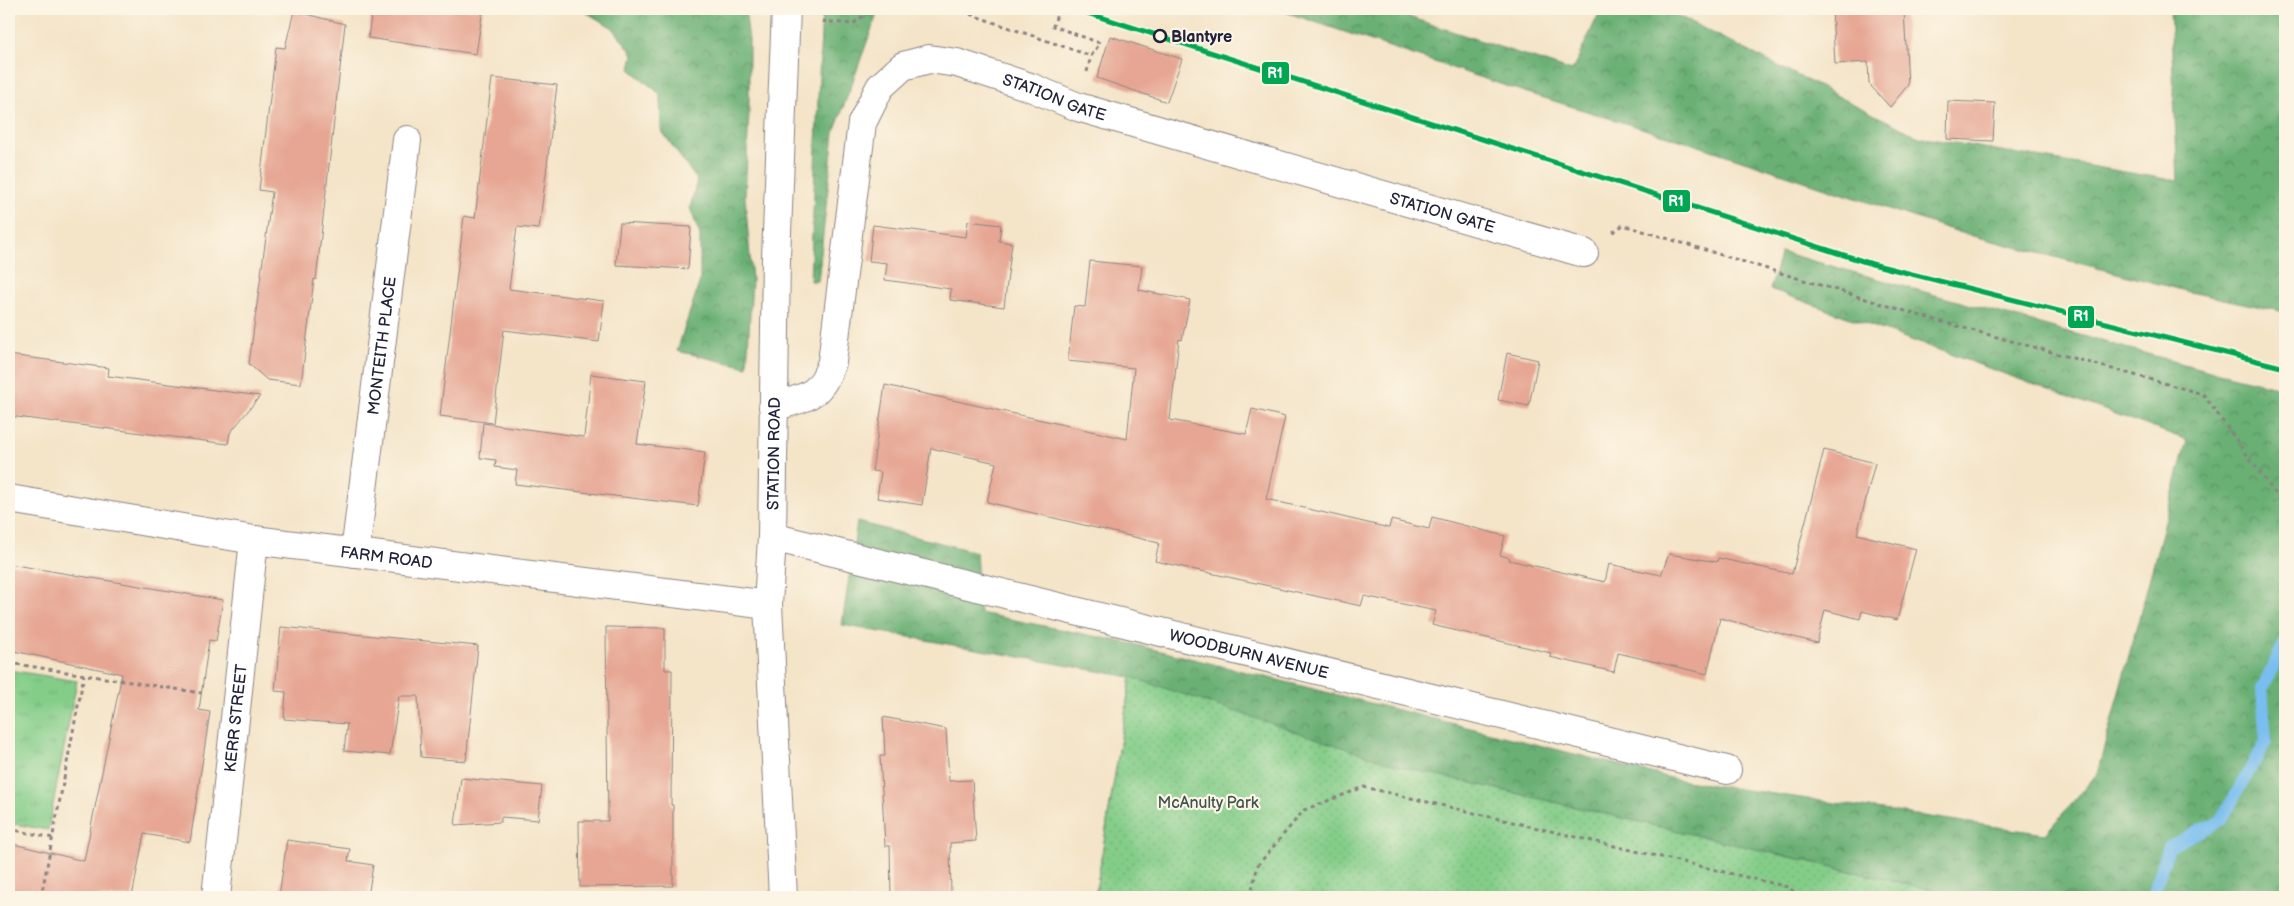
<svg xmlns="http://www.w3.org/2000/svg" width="2294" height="906" font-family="'Balsamiq Sans',sans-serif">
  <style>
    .grass { fill: url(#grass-tufts); stroke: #537862 }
    .forest { fill: url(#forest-crowns); stroke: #466958 }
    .park { fill: url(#park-dots); stroke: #537862 }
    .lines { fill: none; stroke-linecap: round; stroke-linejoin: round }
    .stream { stroke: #79bef0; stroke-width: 12 }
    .building { fill: #e6a693 }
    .minor-casing { stroke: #8b8382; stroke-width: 30 }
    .path { stroke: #8b8382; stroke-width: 3; stroke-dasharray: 4 4; stroke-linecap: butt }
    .minor { stroke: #fff; stroke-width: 28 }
    .rail-1-casing { stroke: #fcf5e5; stroke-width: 9 }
    .rail-1 { stroke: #00a651; stroke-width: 5 }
    .stop-dot { fill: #fcf5e5; stroke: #22223b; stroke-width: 2.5 }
    .labels { text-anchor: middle; stroke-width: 4.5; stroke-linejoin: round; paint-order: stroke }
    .stop-label { font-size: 16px; font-weight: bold; fill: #22223b; stroke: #fcf5e5; text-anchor: start }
    .street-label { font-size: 16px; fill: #22223b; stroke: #fcf5e5 }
    .park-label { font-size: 16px; fill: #3f5552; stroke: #fcf5e5 }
    .line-badge { stroke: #fcf5e5; stroke-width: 2 }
    .badge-label { font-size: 14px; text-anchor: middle; font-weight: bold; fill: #fff }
  </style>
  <defs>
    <pattern id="grass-tufts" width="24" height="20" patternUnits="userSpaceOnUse" patternTransform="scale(1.25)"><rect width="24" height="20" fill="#84cd89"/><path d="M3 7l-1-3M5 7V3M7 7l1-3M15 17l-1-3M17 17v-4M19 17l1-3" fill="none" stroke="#72b077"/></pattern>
    <pattern id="forest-crowns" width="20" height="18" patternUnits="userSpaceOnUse" patternTransform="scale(1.25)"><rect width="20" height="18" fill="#6bb075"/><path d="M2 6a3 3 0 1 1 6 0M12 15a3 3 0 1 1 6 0" fill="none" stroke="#588f61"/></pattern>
    <pattern id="park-dots" width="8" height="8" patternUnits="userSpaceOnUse" patternTransform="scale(1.25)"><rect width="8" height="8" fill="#84cd89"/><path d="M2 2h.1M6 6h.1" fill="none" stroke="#72b077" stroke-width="1.8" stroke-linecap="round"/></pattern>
  </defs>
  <rect width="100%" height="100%" fill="#fcf5e5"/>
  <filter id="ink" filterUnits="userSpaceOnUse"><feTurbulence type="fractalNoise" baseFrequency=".02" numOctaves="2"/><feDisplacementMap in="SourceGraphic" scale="10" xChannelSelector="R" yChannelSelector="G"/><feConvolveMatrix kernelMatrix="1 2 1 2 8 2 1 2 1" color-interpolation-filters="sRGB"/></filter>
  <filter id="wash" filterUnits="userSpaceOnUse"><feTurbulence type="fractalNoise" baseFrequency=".0096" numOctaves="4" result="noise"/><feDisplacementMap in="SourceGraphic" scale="20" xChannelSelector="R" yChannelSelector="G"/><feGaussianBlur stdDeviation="1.12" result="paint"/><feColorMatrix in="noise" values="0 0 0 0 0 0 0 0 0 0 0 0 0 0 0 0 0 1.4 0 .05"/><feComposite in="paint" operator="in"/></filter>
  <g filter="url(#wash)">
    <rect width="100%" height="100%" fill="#f4e4c8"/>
    <!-- grass -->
    <polygon class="grass" points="9,670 77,681 48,830 9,823"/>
    <!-- forest -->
    <g class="forest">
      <polygon points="580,9 745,9 749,40 749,112 745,197 752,280 747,367 677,351 700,281 700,235 690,208 697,180 661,130 660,94 630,69 633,54 613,28"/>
      <polygon points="822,9 879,9 834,133 818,281 810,281"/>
      <polygon points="1276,9 1385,9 1572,71 1601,9 1665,9 1919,137 2178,181 2170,9 2285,9 2285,312 2190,292 1958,232 1693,144 1515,89"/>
      <polygon points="1781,252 2198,368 2285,389 2285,897 1962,897 1402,767 1228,897 1095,897 1131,677 842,625 857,522 976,552 980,613 1133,644 1679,780 2045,834 2097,774 2187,440 1770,289"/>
    </g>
    <!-- park -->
    <polygon class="park" points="1131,677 1402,767 1962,897 1095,897"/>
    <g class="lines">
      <!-- stream -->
      <polyline class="stream" points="2152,897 2169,847 2221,820 2266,742 2262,689 2285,642"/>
    </g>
    <g id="blocks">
      <!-- building -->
      <g class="building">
        <polygon points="372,9 483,9 476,54 368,38"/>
        <polygon points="1832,9 1904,9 1908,85 1890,107 1869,84 1868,62 1835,64"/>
        <polygon points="294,11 345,24 316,280 314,279 301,384 267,380 249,364 272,192 259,190 276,47 285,48"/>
        <polygon points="1110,36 1182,59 1167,102 1097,78"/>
        <polygon points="492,78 557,85 539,229 517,227 509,289 604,301 599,342 504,330 493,423 440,416 464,216 475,218"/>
        <polygon points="1948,101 1995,103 1993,141 1947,139"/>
        <polygon points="968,221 1001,225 999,241 1012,243 1004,307 950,300 951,289 885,280 887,263 869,261 873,225 966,237"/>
        <polygon points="620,223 691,227 688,269 616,265"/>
        <polygon points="1090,261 1142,266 1139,290 1190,300 1182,340 1179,339 1170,420 1246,434 1252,409 1285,417 1266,499 1389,528 1391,520 1429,529 1432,517 1505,536 1500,555 1510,558 1509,560 1605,582 1609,564 1661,575 1669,554 1717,562 1718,558 1792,574 1824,450 1875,463 1857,534 1916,549 1897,620 1862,611 1860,619 1825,610 1817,643 1720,618 1707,674 1618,653 1614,672 1550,657 1551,653 1432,625 1436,611 1364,596 1361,606 1155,561 1159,543 987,502 996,463 931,448 922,505 877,498 881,472 872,471 885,385 1127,439 1134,368 1068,361 1074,306 1085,307"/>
        <polygon points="1507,353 1538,360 1529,406 1498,400"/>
        <polygon points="9,355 109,368 108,376 260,396 230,433 228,444 9,416"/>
        <polygon points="591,374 646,381 637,444 705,452 698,506 515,484 517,470 495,467 496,460 480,458 483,423 584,437"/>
        <polygon points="9,564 223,600 216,641 209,640 199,710 210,712 190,842 144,834 132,897 9,897 9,843 84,861 122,674 9,650"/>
        <polygon points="281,627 478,646 466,761 421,757 418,696 399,696 390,755 344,751 347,724 284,719 286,692 275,691"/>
        <polygon points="606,627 665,628 665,670 672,670 671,805 673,805 673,886 580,887 579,821 608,821"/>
        <polygon points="883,717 946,729 949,781 972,780 976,841 950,843 951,897 891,897 890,846 885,846 880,756 885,756"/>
        <polygon points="461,778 542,786 538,820 501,817 501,822 455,825"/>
        <polygon points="287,840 350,849 348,861 373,865 368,897 279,897"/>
      </g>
    </g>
  </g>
  <g filter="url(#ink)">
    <use href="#blocks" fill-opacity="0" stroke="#8b8382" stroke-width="1"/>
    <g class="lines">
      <!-- minor casing -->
      <g class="minor-casing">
        <g id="minor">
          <path id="s1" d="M773,407C806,397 820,398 832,362L862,123L880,87L903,66L929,59L957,63L1030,87L1078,107L1584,253"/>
          <path id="s2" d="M9,499L254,540L768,605"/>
          <path id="s3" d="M772,537L1727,770"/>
          <path id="s4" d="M355,553L407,140"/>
          <path id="s5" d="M216,897L254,540"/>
          <path id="s6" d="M783,897L768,605L772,537L776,257L786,9"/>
        </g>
      </g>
      <!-- path -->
      <g class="path">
        <polyline points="955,9 1091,56 1100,43 1053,26 1059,9"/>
        <polyline points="822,21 853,24 872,9"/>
        <polyline points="1087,72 1091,56"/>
        <polyline points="1613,232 1623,225 1928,318 2203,394 2274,492 2285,497"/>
        <polyline points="9,663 201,693"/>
        <polyline points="9,829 53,838"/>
        <polyline points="41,897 84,675"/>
        <polyline points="1250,897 1258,865 1304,810 1364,787 1788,887 1801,897"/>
      </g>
      <!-- minor -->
      <use href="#minor" class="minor"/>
      <!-- rail-1 casing -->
      <g class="rail-1-casing">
        <polyline id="rail-1" points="1075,9 1872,264 2285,368"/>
      </g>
      <!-- rail-1 -->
      <use href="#rail-1" class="rail-1"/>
    </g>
  </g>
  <!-- markers -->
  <circle class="stop-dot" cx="1160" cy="36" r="6"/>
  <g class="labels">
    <!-- stop labels -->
    <g class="stop-label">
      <text x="1171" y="42">Blantyre</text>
    </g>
    <!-- street labels -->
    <g class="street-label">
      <text dy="6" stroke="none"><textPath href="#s1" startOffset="550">STATION GATE</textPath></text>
      <text dy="6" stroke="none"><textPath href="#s1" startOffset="955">STATION GATE</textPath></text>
      <text dy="6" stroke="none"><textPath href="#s4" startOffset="209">MONTEITH PLACE</textPath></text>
      <text dy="6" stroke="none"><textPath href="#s6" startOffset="444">STATION ROAD</textPath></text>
      <text dy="6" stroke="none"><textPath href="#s2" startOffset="382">FARM ROAD</textPath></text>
      <text dy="6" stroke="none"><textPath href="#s3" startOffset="491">WOODBURN AVENUE</textPath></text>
      <text dy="6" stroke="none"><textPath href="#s5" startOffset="180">KERR STREET</textPath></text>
    </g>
    <!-- park labels -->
    <g class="park-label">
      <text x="1208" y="808">McAnulty Park</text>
    </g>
  </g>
  <g class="line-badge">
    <rect x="1261" y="61" width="29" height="24" rx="5" fill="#00a651"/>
    <rect x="1662" y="189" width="29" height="24" rx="5" fill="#00a651"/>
    <rect x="2067" y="305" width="28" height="24" rx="5" fill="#00a651"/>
  </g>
  <g class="badge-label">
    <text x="1275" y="78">R1</text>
    <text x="1676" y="206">R1</text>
    <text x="2081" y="321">R1</text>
  </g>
  <!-- margin -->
  <rect width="2294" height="906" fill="none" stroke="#fcf5e5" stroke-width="30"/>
</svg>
